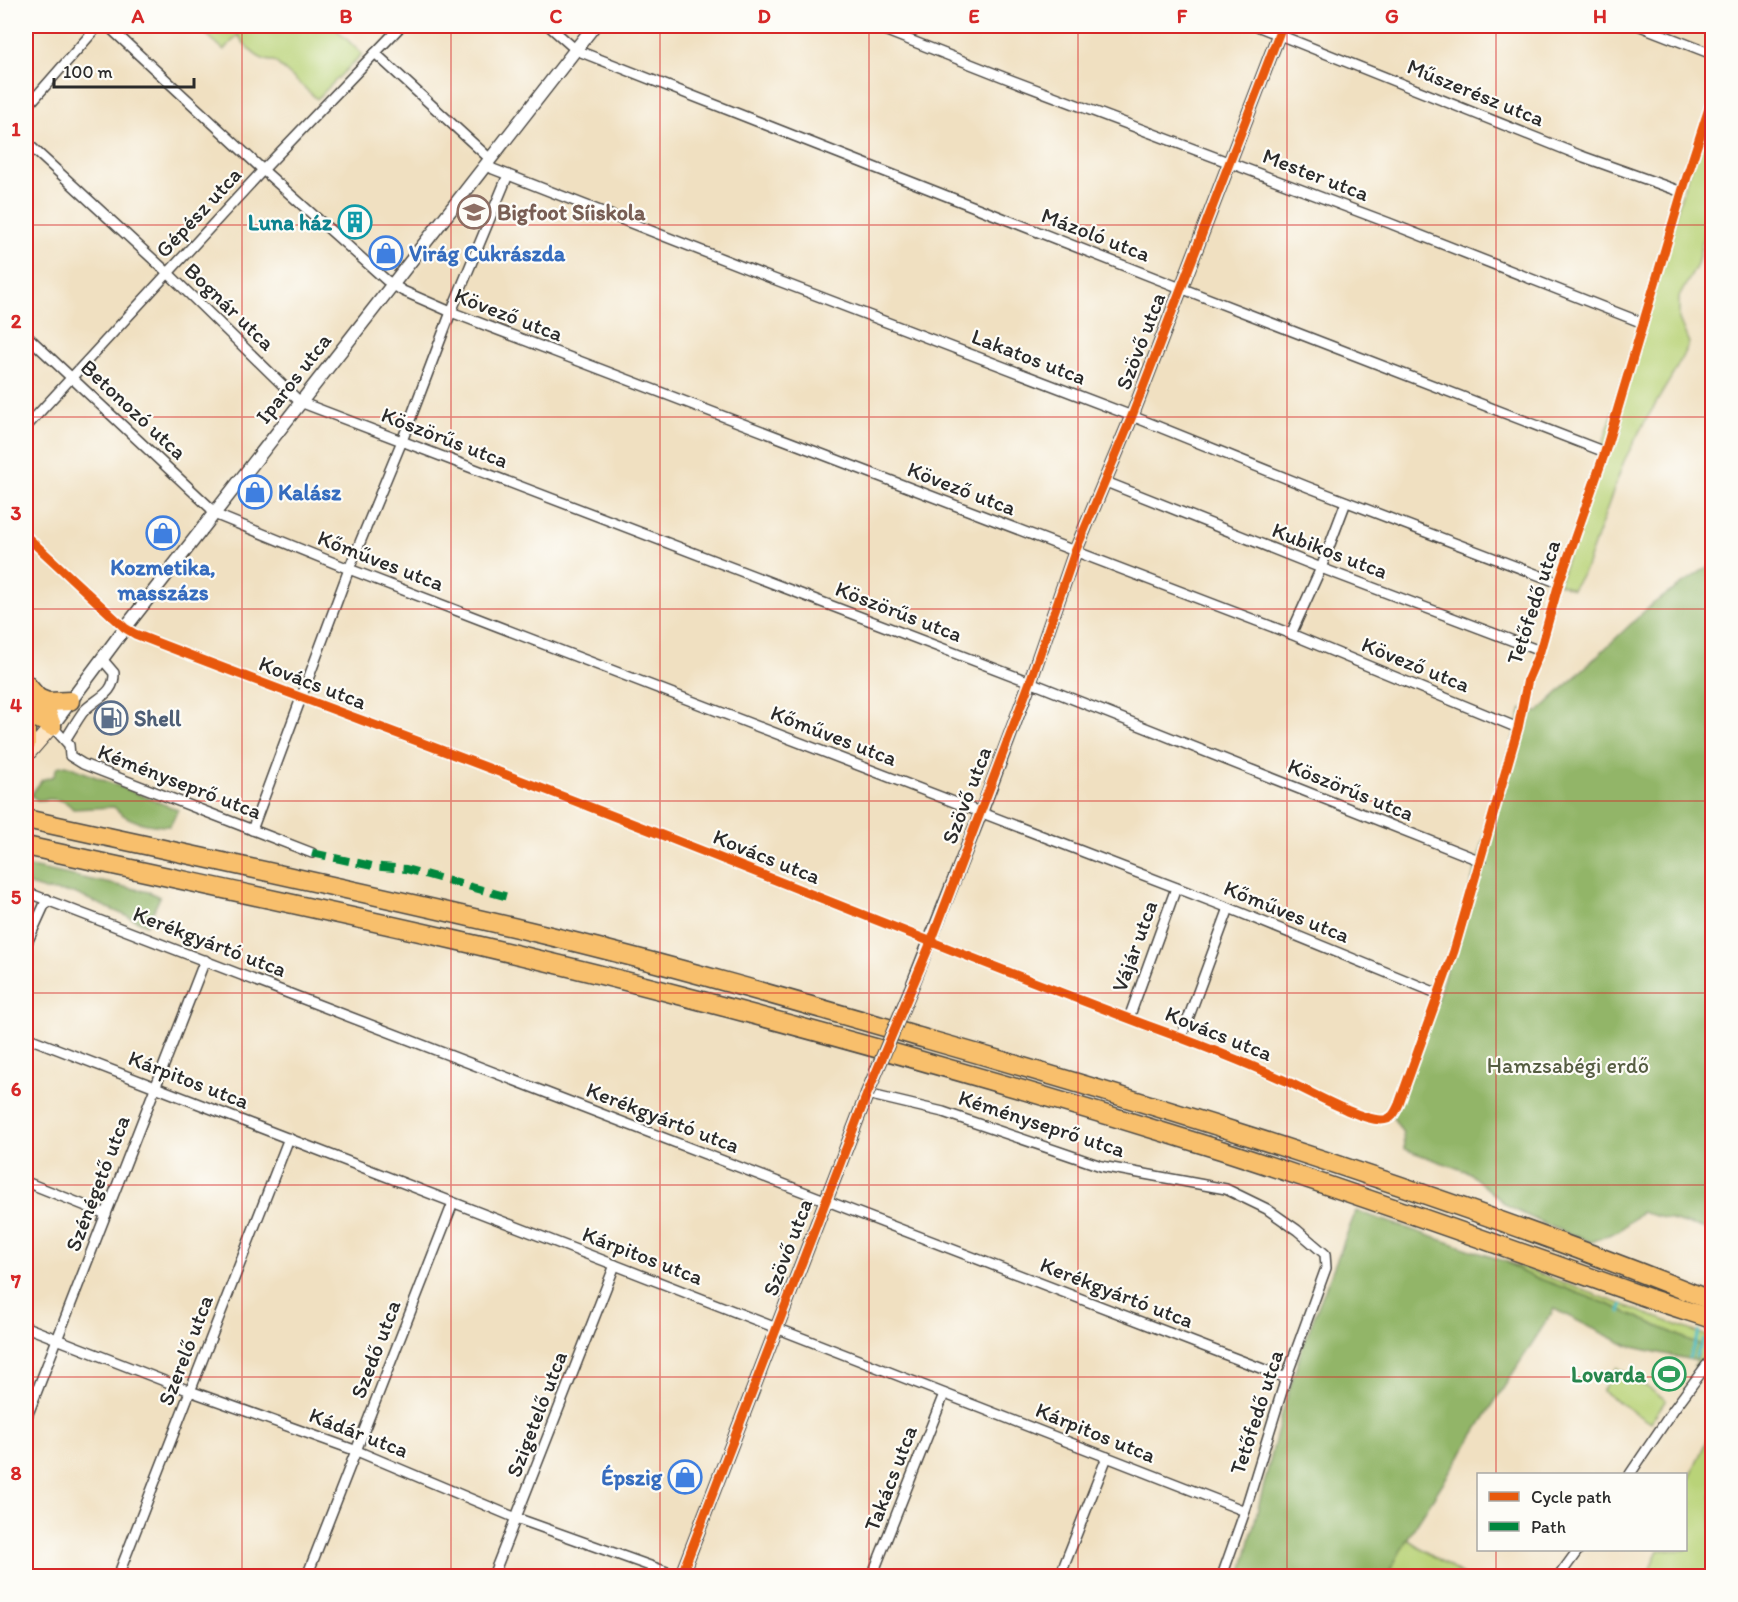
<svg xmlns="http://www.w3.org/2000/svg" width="1738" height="1602" font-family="Itim,sans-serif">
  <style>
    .green { fill: #b9d378; stroke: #727f52; stroke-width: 1.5 }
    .forest { fill: #92b568; stroke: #5e704a; stroke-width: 1.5 }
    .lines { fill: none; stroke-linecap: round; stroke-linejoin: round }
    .stream { stroke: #4cbbc3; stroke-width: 3 }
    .minor-casing { stroke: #494642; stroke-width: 12 }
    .tertiary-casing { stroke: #494642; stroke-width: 15 }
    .secondary-casing { stroke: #494642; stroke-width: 16 }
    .motorway-casing { stroke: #494642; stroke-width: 21 }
    .minor { stroke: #fff; stroke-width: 9 }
    .tertiary { stroke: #fff; stroke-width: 12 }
    .secondary { stroke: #fce5c4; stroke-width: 14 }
    .motorway { stroke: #f8bf6c; stroke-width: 18 }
    .tertiary-bridge-casing { stroke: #494642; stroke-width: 15; stroke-linecap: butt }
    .tertiary-bridge { stroke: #fff; stroke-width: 12 }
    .quiet { stroke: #00873e; stroke-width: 8; stroke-dasharray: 15 8; stroke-linecap: butt }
    .cycleway-casing { stroke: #fdfcf7; stroke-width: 13 }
    .cycleway { stroke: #e8590c; stroke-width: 9 }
    .grid { fill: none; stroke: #d62828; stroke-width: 1.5; stroke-opacity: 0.55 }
    .labels { text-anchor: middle; stroke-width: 4.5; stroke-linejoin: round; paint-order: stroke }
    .street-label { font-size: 22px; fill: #2b2b2b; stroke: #fdfcf7 }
    .education-label { font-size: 22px; font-weight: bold; fill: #785e54; stroke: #fdfcf7; text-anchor: start }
    .culture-label { font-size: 22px; font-weight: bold; fill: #0d838f; stroke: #fdfcf7; text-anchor: end }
    .shop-label { font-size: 22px; font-weight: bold; fill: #366cbe; stroke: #fdfcf7; text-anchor: start }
    .service-label { font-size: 22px; font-weight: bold; fill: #4e5e75; stroke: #fdfcf7; text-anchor: start }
    .park-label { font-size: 22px; fill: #565d42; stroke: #fdfcf7 }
    .leisure-label { font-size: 22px; font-weight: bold; fill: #27864d; stroke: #fdfcf7; text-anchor: end }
    .neatline { fill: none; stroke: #d62828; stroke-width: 2 }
    .grid-label { font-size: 20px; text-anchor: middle; font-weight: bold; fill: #d62828 }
  </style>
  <rect width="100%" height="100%" fill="#fdfcf7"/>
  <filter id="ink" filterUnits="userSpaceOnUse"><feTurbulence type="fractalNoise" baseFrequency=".0167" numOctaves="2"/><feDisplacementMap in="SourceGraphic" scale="12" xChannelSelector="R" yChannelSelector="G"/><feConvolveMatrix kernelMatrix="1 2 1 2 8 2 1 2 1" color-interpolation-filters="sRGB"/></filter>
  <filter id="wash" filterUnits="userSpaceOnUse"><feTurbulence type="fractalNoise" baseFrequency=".008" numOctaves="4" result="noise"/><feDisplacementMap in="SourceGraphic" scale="24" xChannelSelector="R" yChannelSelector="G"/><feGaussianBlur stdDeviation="1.35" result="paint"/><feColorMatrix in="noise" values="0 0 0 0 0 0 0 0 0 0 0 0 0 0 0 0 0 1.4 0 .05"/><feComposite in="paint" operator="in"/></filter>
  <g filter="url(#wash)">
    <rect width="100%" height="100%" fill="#f0e0c1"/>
    <!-- green -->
    <g class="green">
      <path d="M197,26H333L362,54L317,99L274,61C258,62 246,47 238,35L224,50Z"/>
      <polygon points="1712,99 1712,197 1697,265 1679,297 1679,319 1689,343 1674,373 1643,425 1624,461 1585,570 1572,589 1559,583"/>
      <polygon points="1507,1262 1712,1338 1712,1345 1700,1368 1694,1366 1697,1361 1700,1345 1610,1305 1524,1273"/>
      <polygon points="1617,1367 1666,1400 1650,1423 1602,1391"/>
      <polygon points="1712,1427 1712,1576 1647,1576 1658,1550 1686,1550 1686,1487"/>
      <polygon points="1407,1539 1464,1576 1387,1576"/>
    </g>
    <!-- forest -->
    <g class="forest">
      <polygon points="1712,564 1712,1231 1641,1212 1620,1230 1592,1242 1549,1226 1509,1207 1468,1172 1404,1149 1403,1133 1392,1116 1439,994 1522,709 1538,712 1651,605"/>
      <path d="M66,765L178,810L170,826C150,826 128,823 114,807L73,809C63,797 52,799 37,800L31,795L42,780L54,776L57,767Z"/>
      <polygon points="26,866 149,892 160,897 147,925 74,893 45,890 26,884"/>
      <polygon points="1356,1211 1507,1262 1524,1273 1610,1305 1700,1345 1697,1361 1628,1346 1554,1309 1407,1539 1387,1576 1241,1576 1281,1417 1303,1345"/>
    </g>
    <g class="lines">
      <!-- stream -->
      <g class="stream">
        <polyline points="1620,1312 1622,1305"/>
        <polyline points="1696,1357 1703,1340"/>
        <polyline points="1689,1358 1699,1332"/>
      </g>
    </g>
  </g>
  <g filter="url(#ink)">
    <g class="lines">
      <!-- minor casing -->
      <g class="minor-casing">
        <g id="minor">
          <polyline points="108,26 263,170 386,280 403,291 451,312 1291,634 1518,728"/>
          <polyline points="549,26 575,49 581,52 1173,285 1605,452"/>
          <polyline points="874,26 1011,80 1389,223 1643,323"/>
          <polyline points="1257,26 1584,157 1682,192"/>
          <polyline points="1640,26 1712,54"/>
          <polyline points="375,53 489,158"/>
          <polyline points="26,108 98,26"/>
          <polyline points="26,142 168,273 300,402 1030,682 1481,861"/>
          <polyline points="486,164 493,169 771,278 1132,416 1308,487 1559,583"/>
          <polyline points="26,335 219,516 349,569 1229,908 1439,994"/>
          <polyline points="26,427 263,170 401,26"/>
          <polyline points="1106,482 1321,568 1540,651"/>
          <path d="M26,536L125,628L135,634C286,693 439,748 590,807C776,879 960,955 1146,1025C1193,1042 1240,1060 1286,1081C1309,1091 1357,1119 1381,1120C1392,1120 1395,1113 1399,1104L1454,951L1518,728L1528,679L1540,651L1559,583L1605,452L1682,192L1712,99"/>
          <polyline points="1291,634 1321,568 1346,502"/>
          <polyline points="52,726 69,745 70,756 83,764 312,853"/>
          <path d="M65,740C71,731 77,720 83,712C95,698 115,695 114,673L102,659"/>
          <polyline points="252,830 349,569 402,441 451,312 508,175"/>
          <polyline points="26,892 1286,1378"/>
          <polyline points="26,945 47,899"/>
          <polyline points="1129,1018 1176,888"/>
          <polyline points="26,1037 615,1265 1245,1511"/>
          <polyline points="1181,1038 1229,908"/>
          <polyline points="867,1094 943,1112 1101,1166 1226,1189 1267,1209 1297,1230 1325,1254 1326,1268 1286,1378 1244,1514 1222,1576"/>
          <polyline points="26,1182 106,1214"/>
          <polyline points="26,1327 190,1391 357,1451 516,1518 678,1576"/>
          <polyline points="26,1419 205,960"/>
          <polyline points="1630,1474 1674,1409 1712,1358"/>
          <polyline points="118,1576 289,1138"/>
          <polyline points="307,1576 453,1203"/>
          <polyline points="493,1576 615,1265"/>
          <polyline points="872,1576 944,1394"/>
          <polyline points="1060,1576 1107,1457"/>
          <polyline points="1559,1576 1578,1550"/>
        </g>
      </g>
      <!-- tertiary casing -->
      <g class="tertiary-casing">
        <g id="tertiary">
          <polyline points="52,726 125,628 594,26"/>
          <polyline points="911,989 981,812 1030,682 1075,552 1132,416 1282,26"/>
          <polyline points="681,1576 867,1094"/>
        </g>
      </g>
      <!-- secondary casing -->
      <g class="secondary-casing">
        <polyline id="secondary" points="26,756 52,726"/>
      </g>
      <!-- motorway casing -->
      <g class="motorway-casing">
        <g id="motorway">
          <polyline points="26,684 44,705 52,726"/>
          <polyline points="38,698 48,702 70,701"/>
          <polyline points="26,703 39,719 52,726"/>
          <polyline points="26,717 26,745"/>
          <path d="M26,819C198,857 371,893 542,934C671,965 798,1002 926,1039C1191,1114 1456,1198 1712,1301"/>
          <path d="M26,846C243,894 463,938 679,995C860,1042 1042,1094 1221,1150C1361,1195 1499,1245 1637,1294C1662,1303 1688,1311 1712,1319"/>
        </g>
      </g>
      <!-- minor -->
      <use href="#minor" class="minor"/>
      <!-- tertiary -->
      <use href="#tertiary" class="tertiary"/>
      <!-- secondary -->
      <use href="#secondary" class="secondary"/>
      <!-- motorway -->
      <use href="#motorway" class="motorway"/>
      <!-- tertiary-bridge casing -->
      <g class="tertiary-bridge-casing">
        <polyline id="tertiary-bridge" points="867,1094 911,989"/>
      </g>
      <!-- tertiary-bridge -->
      <use href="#tertiary-bridge" class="tertiary-bridge"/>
      <!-- quiet -->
      <polyline class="quiet" points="312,853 372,866 406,869 508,897"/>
      <!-- cycleway casing -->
      <g class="cycleway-casing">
        <g id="cycleway">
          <path d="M26,536L125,628L135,634C286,693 439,748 590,807C776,879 960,955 1146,1025C1193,1042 1240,1060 1286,1081C1309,1091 1357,1119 1381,1120C1392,1120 1395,1113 1399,1104L1454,951L1518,728L1528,679L1540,651L1559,583L1605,452L1682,192L1712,99"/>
          <polyline points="681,1576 867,1094 931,942 1030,682 1075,552 1132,416 1282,26"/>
        </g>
      </g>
      <!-- cycleway -->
      <use href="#cycleway" class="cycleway"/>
    </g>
  </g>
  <!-- grid -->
  <path class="grid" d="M242,26V1576M451,26V1576M660,26V1576M869,26V1576M1078,26V1576M1287,26V1576M1496,26V1474M26,225H1712M26,417H1712M26,609H1712M26,801H1712M26,993H1712M26,1185H1712M26,1377H1712M1496,1550V1576"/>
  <!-- icons -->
  <defs>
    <g id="school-ring" transform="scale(1.725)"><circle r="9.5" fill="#fdfcf7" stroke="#8d6e63" stroke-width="1.5"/><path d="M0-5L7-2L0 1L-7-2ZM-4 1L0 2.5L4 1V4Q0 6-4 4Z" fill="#8d6e63"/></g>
    <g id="building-ring" transform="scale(1.725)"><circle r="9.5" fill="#fdfcf7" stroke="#0f9aa8" stroke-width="1.5"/><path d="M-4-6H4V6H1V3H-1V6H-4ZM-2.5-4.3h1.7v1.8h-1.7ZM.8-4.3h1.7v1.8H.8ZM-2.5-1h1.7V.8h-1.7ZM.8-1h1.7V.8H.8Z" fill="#0f9aa8"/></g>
    <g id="shop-ring" transform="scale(1.725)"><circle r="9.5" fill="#fdfcf7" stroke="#3f7fe0" stroke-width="1.5"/><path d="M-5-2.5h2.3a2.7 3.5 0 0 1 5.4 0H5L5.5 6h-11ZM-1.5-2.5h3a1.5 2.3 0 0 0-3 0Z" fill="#3f7fe0"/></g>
    <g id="fuel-ring" transform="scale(1.725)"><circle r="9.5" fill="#fdfcf7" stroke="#5c6f8a" stroke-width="1.5"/><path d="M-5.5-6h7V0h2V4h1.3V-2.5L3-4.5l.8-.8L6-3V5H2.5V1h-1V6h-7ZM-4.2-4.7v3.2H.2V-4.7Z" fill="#5c6f8a"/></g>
    <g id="stadium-ring" transform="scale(1.725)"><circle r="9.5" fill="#fdfcf7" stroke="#2e9e5b" stroke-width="1.5"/><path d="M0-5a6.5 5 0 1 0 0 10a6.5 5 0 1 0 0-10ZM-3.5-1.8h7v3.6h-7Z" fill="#2e9e5b"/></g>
  </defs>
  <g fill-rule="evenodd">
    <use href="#school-ring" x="474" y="212"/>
    <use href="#building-ring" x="355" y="222"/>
    <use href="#shop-ring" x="386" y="253"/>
    <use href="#shop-ring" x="255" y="492"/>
    <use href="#shop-ring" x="163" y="533"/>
    <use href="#fuel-ring" x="111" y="718"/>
    <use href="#stadium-ring" x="1669" y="1374"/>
    <use href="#shop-ring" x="685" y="1477"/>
  </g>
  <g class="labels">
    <!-- street labels -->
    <g class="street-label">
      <text transform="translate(1476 92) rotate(22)" y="8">Műszerész utca</text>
      <text transform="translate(1316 174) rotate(21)" y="8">Mester utca</text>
      <text transform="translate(198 212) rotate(-47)" y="8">Gépész utca</text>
      <text transform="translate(1096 234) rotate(21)" y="8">Mázoló utca</text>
      <text transform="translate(230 306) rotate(44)" y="8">Bognár utca</text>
      <text transform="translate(509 314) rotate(21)" y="8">Kövező utca</text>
      <text transform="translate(1140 341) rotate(-69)" y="8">Szövő utca</text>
      <text transform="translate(1029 356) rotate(21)" y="8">Lakatos utca</text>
      <text transform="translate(293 378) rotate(-52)" y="8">Iparos utca</text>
      <text transform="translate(134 409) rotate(43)" y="8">Betonozó utca</text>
      <text transform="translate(445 437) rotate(21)" y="8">Köszörűs utca</text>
      <text transform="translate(962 488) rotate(21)" y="8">Kövező utca</text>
      <text transform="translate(1330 550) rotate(21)" y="8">Kubikos utca</text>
      <text transform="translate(381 560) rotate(21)" y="8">Kőműves utca</text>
      <text transform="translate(1533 602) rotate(-72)" y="8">Tetőfedő utca</text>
      <text transform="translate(899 611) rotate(21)" y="8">Köszörűs utca</text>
      <text transform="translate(1416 664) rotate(22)" y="8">Kövező utca</text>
      <text transform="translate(313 682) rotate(21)" y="8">Kovács utca</text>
      <text transform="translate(834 735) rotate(21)" y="8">Kőműves utca</text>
      <text transform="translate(180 781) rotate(21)" y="8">Kéményseprő utca</text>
      <text transform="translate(1351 789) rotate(22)" y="8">Köszörűs utca</text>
      <text transform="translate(966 795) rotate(-69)" y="8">Szövő utca</text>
      <text transform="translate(767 856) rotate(22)" y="8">Kovács utca</text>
      <text transform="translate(1287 911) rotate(22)" y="8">Kőműves utca</text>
      <text transform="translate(210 941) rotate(21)" y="8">Kerékgyártó utca</text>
      <text transform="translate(1134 946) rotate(-70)" y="8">Vájár utca</text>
      <text transform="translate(1219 1033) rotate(22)" y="8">Kovács utca</text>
      <text transform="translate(189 1079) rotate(21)" y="8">Kárpitos utca</text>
      <text transform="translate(663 1117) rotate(21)" y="8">Kerékgyártó utca</text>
      <text transform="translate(1042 1123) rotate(18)" y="8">Kéményseprő utca</text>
      <text transform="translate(97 1183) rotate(-69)" y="8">Szénégető utca</text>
      <text transform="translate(787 1247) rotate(-69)" y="8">Szövő utca</text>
      <text transform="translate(643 1255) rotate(21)" y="8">Kárpitos utca</text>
      <text transform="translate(1117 1292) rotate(21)" y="8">Kerékgyártó utca</text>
      <text transform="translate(375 1349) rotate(-69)" y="8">Szedő utca</text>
      <text transform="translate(185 1350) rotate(-69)" y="8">Szerelő utca</text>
      <text transform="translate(1256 1412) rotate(-72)" y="8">Tetőfedő utca</text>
      <text transform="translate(536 1414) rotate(-69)" y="8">Szigetelő utca</text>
      <text transform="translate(359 1432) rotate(21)" y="8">Kádár utca</text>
      <text transform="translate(1096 1432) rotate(22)" y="8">Kárpitos utca</text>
      <text transform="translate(890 1478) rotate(-69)" y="8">Takács utca</text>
    </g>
    <!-- education labels -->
    <g class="education-label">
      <text x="497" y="220">Bigfoot Síiskola</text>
    </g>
    <!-- culture labels -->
    <g class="culture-label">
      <text x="332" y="230">Luna ház</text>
    </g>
    <!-- shop labels -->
    <g class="shop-label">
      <text x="409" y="261">Virág Cukrászda</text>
      <text x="278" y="500">Kalász</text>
      <text x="163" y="575" text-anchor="middle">Kozmetika,<tspan x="163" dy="25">masszázs</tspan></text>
      <text x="662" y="1485" text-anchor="end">Épszig</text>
    </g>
    <!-- service labels -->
    <g class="service-label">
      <text x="134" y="726">Shell</text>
    </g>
    <!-- park labels -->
    <g class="park-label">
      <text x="1568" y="1073">Hamzsabégi erdő</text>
    </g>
    <!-- leisure labels -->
    <g class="leisure-label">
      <text x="1646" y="1382">Lovarda</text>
    </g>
  </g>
  <!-- margin -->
  <rect width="1738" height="1602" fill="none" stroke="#fdfcf7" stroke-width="66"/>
  <!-- legend -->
  <rect x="1477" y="1473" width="210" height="78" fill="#fdfcf7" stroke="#a9a8a5" stroke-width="1.5"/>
  <rect x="1489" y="1492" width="30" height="9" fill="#e8590c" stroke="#a9a8a5" stroke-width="1.5"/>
  <text x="1531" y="1503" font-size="18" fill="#2b2b2b">Cycle path</text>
  <rect x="1489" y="1522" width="30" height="9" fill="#00873e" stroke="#a9a8a5" stroke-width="1.5"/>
  <text x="1531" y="1533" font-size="18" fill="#2b2b2b">Path</text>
  <!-- scale -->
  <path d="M54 78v9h140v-9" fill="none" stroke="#2b2b2b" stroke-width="3"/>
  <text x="63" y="78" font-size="18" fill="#2b2b2b" stroke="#fdfcf7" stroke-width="4.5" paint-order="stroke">100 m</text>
  <rect x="33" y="33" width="1672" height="1536" class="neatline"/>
  <g class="grid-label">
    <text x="138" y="23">A</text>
    <text x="346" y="23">B</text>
    <text x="556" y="23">C</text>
    <text x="764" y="23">D</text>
    <text x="974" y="23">E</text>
    <text x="1182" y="23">F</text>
    <text x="1392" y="23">G</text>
    <text x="1600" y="23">H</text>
    <text x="16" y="136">1</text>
    <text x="16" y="328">2</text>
    <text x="16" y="520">3</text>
    <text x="16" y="712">4</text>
    <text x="16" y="904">5</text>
    <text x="16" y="1096">6</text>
    <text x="16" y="1288">7</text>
    <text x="16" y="1480">8</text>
  </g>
</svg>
